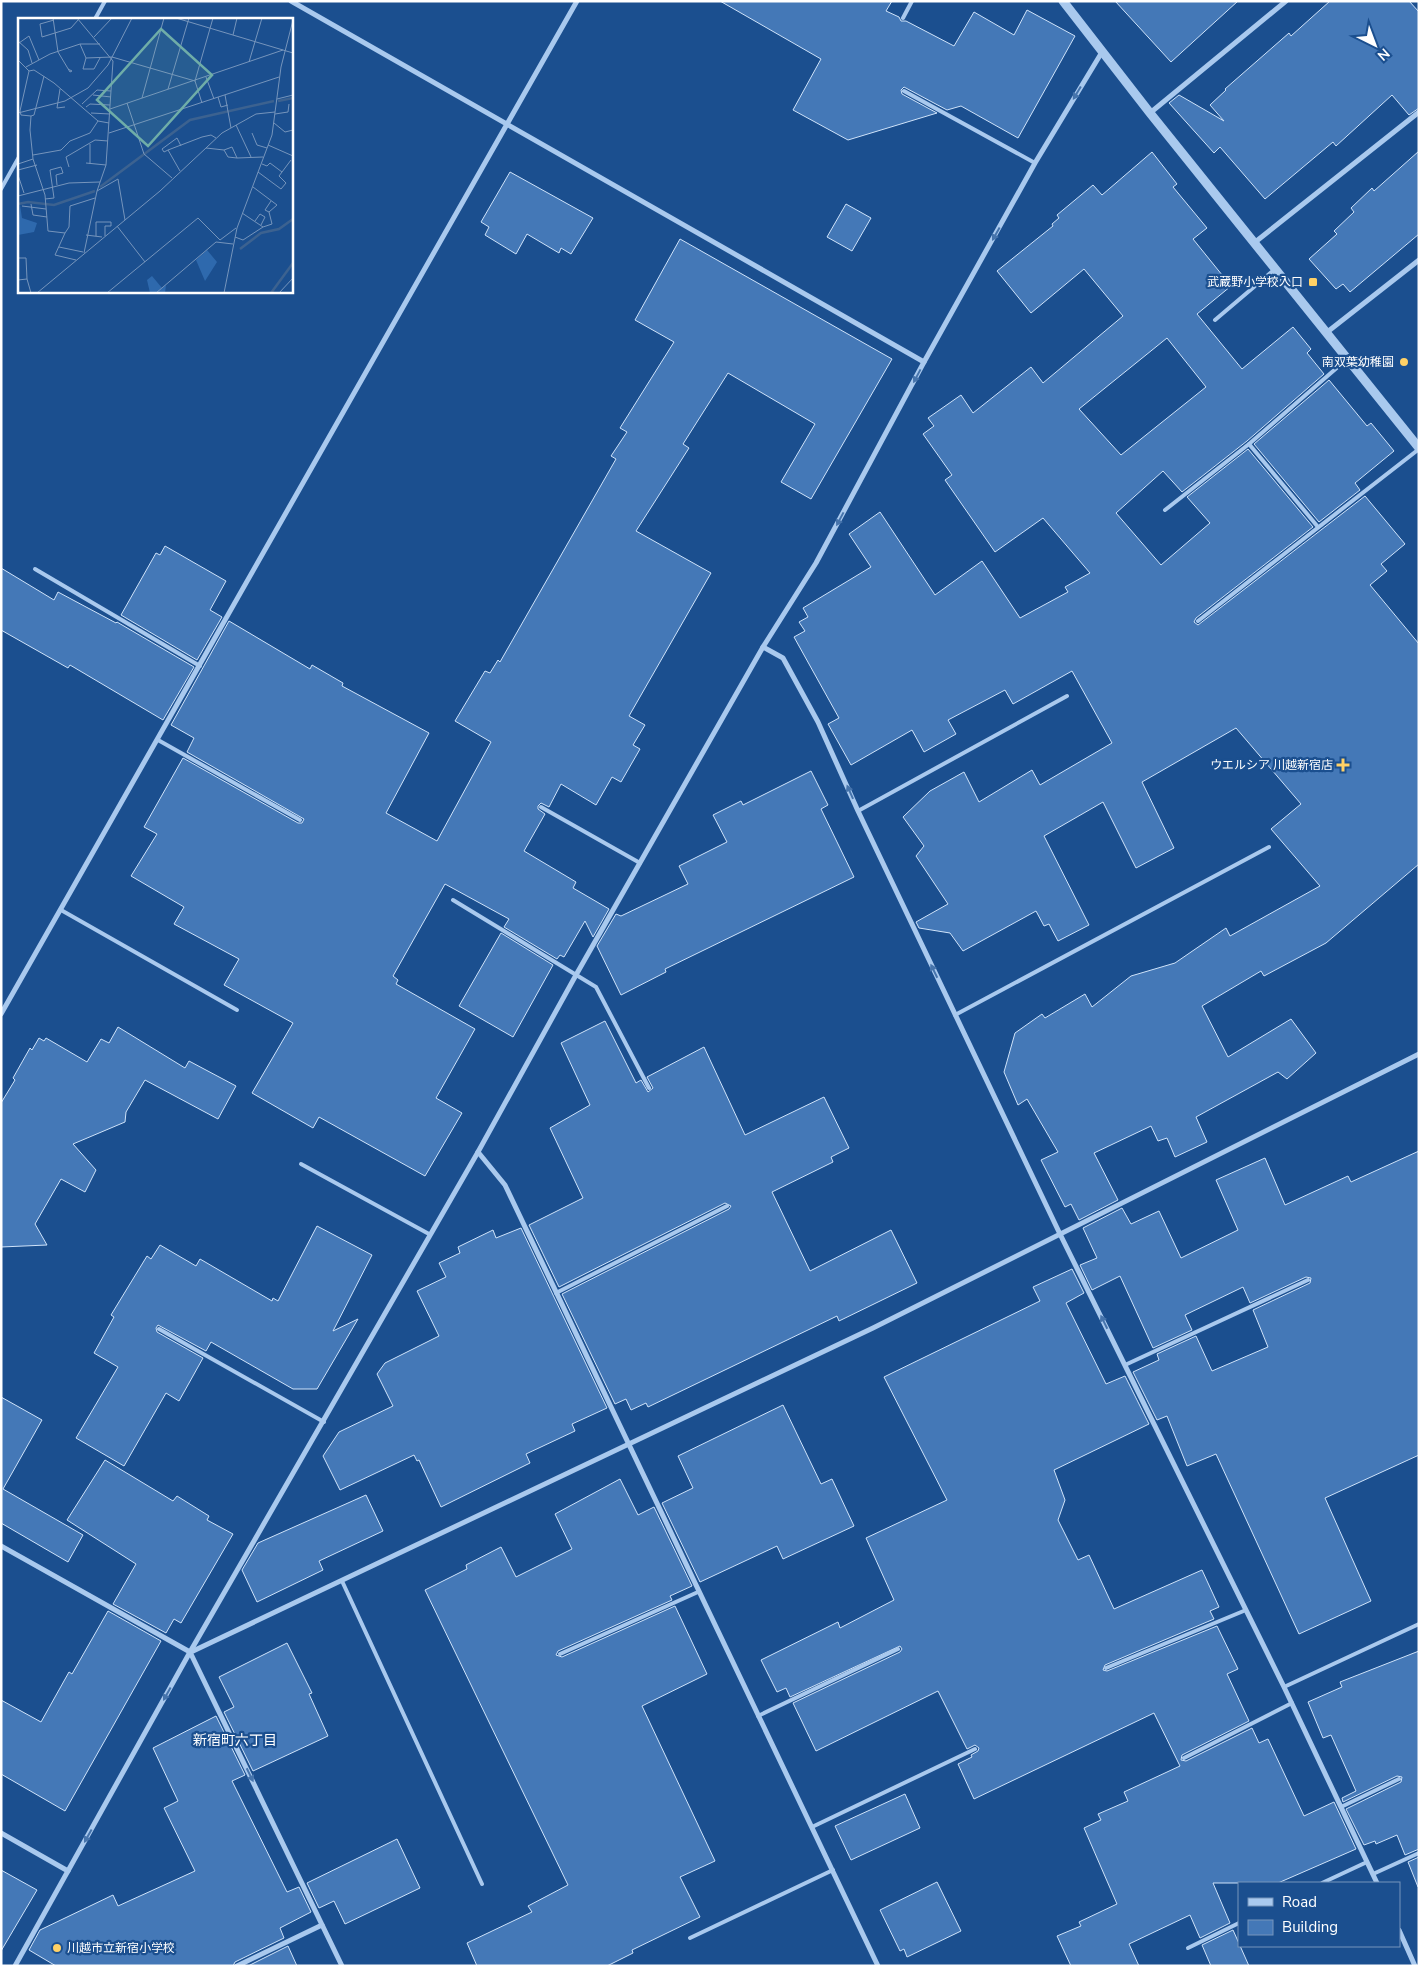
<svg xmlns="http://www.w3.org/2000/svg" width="1420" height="1967" font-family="'Nunito Sans','Noto Sans JP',sans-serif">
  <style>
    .building { fill: #4478b7; stroke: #cfe3fa; fill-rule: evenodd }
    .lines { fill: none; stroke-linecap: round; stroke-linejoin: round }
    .service { stroke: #a9c9ee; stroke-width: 4 }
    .minor { stroke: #a9c9ee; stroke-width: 5 }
    .tertiary { stroke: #a9c9ee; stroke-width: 9 }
    .oneway { fill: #4674ac }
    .poi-dot { fill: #ffd166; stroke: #1b4f8f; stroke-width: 2 }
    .labels { text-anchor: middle; stroke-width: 4.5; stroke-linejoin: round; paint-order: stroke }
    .poi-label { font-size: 12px; fill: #fff; stroke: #1b4f8f; text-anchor: end }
    .neighbourhood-label { font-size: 14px; fill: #fff; stroke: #1b4f8f }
    .inset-river { fill: none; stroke: #3c6290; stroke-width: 2.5 }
    .inset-road { fill: none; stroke: #7695bc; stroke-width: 1 }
    .view { fill: #6fada8; fill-opacity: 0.15; stroke: #6fada8; stroke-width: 2.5 }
    .inset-edge { fill: none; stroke: #fff; stroke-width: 2.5 }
  </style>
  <rect width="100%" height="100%" fill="#1b4f8f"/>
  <!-- building -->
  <g class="building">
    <polygon points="720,1 892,1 886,11 899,17 901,21 906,21 954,46 974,12 1014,35 1027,10 1075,36 1018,138 961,106 947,110 904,87 901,90 902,94 937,113 848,140 793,110 821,59"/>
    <polygon points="1115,1 1238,1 1171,62"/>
    <polygon points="1330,1 1409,1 1419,12 1419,108 1409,115 1392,95 1336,146 1333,142 1265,199 1220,147 1214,153 1169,103 1179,95 1224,121 1210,105 1226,90 1225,89 1289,33 1291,36"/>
    <polygon points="1419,151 1419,234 1350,292 1343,284 1336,289 1309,259 1337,234 1334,231 1354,212 1351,208 1372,188 1374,191"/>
    <path d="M1152,152L1177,184L1173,187L1207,228L1193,239L1231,286L1197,314L1242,369L1293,327L1311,349L1307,353L1324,374L1247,441L1182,492L1163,471L1116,513L1161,565L1210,523L1187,497L1248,449L1313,527L1196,618L1194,622L1198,625L1365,496L1405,544L1381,564L1387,571L1370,585L1419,644V864L1326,943L1264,976L1261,971L1202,1006L1228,1057L1291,1019L1316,1053L1287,1079L1278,1072L1196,1117L1207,1142L1175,1157L1167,1138L1158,1141L1151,1126L1094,1153L1118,1200L1079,1220L1071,1204L1065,1207L1041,1160L1058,1152L1027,1099L1018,1105L1004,1072L1015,1033L1042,1014L1045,1018L1085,994L1092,1007L1131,976L1175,963L1226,928L1230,936L1320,886L1271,829L1301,804L1236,728L1142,782L1174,848L1136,868L1103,802L1044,836L1089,925L1058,941L1049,924L1044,926L1036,911L963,951L950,933L919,928L916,922L948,904L916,856L924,846L903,817L930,791L964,772L979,802L1032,770L1040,785L1112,743L1072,671L1013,704L1005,690L948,720L956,734L924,752L912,730L851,765L828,724L839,718L794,637L805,631L799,622L808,617L803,608L871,567L849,534L880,512L935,595L982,561L1020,618L1068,592L1065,587L1090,573L1043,518L995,552L945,480L952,475L923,434L934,426L928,418L961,395L973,413L1031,367L1043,383L1123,316L1084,269L1031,313L997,271L1053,226L1052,224L1059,218L1057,215L1093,185L1102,195ZM1167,338L1206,387L1121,455L1079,409Z"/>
    <polygon points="510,172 593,218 571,254 561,248 559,253 527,234 516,254 485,235 489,227 481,222"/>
    <polygon points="846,204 871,218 852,251 827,237"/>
    <polygon points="680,239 892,359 811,499 781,482 815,424 728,373 683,444 689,448 636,531 711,573 629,716 645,725 633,745 640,749 621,782 612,777 596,805 561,784 549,807 541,803 538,806 538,809 545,814 524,851 576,882 573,888 609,909 593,937 585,921 564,957 560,955 557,959 504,927 509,919 445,884 393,976 398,980 396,984 475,1029 436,1098 462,1113 425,1176 319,1117 313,1128 252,1093 293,1023 224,985 239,959 174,924 184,907 131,876 157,834 144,827 183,758 298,823 302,823 304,819 187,752 194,738 171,725 229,621 310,669 312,665 343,683 342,686 429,733 386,813 437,841 491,742 455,721 485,671 490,673 498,660 500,662 616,459 611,456 627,432 620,428 674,342 635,320"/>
    <polygon points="1329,380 1367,426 1371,423 1394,451 1355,483 1360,490 1319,522 1254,444"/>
    <polygon points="165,546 226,581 210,610 222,617 197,660 121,615 156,553 160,555"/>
    <polygon points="1,568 54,600 58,592 116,623 117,622 194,667 163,720 70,665 68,668 1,630"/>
    <polygon points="811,771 828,805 821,809 854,877 665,969 666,972 621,995 597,946 616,914 621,916 688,884 679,866 727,842 713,815 741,801 743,805"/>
    <polygon points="501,933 553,965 513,1037 459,1006"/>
    <polygon points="605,1021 636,1083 641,1080 648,1092 653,1088 647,1077 704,1047 745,1135 824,1097 849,1148 831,1157 833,1162 772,1192 810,1271 891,1230 917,1283 839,1321 837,1316 648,1407 646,1403 631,1410 626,1399 615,1404 562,1294 729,1209 731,1206 725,1203 559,1287 529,1225 583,1198 550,1128 590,1105 561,1043"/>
    <polygon points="118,1027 185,1068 189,1061 236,1086 218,1119 145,1080 126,1112 125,1122 73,1144 96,1170 85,1192 61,1179 35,1224 47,1245 1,1247 1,1103 15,1080 13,1078 30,1048 32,1050 39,1038 44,1041 46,1038 87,1062 101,1039 109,1043"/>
    <polygon points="1419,1151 1419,1455 1325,1498 1371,1601 1299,1634 1216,1454 1187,1466 1167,1416 1157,1420 1133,1372 1159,1360 1157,1354 1196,1336 1212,1371 1268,1347 1253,1310 1310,1283 1311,1278 1306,1277 1250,1303 1243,1287 1185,1315 1192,1330 1153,1348 1120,1276 1092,1290 1080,1265 1097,1258 1083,1228 1122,1208 1131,1224 1159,1211 1181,1258 1238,1230 1216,1180 1265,1158 1285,1205 1348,1176 1351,1182"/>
    <polygon points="317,1226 372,1255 333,1331 358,1319 317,1389 293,1389 211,1342 206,1351 158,1325 156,1328 157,1332 203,1358 179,1401 166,1393 124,1466 76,1438 118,1367 94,1353 114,1317 111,1315 147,1256 151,1259 160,1245 196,1266 200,1259 272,1301 273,1298 278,1301"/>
    <polygon points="521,1228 607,1408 572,1424 575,1431 526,1454 530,1463 441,1507 419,1460 417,1461 414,1455 340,1490 323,1456 339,1432 393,1406 377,1374 385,1363 439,1336 417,1291 446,1277 439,1263 460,1253 458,1247 493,1230 496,1238"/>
    <polygon points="1072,1269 1084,1293 1066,1303 1106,1384 1125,1376 1149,1424 1054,1470 1065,1500 1058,1520 1078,1560 1089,1555 1114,1609 1202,1570 1219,1607 1210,1611 1214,1619 1105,1665 1103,1670 1107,1671 1217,1626 1238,1669 1227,1674 1249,1721 1182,1755 1181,1760 1186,1761 1252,1728 1259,1743 1268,1739 1304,1816 1334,1802 1356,1849 1278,1883 1213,1883 1230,1923 1200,1938 1190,1915 1129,1944 1139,1966 1071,1966 1057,1936 1081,1926 1079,1922 1117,1904 1084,1828 1101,1820 1098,1814 1128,1801 1124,1792 1180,1766 1154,1713 974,1799 958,1764 972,1757 971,1755 978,1751 979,1748 975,1745 967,1749 938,1691 816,1751 793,1703 900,1652 902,1649 900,1646 790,1697 786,1688 777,1692 761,1660 838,1622 840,1628 894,1600 866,1538 947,1500 884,1377 1040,1301 1033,1287"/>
    <polygon points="1,1397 42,1420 3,1489 83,1535 68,1562 1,1523"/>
    <polygon points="783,1405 821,1484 832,1479 854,1526 783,1559 777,1546 700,1582 662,1503 693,1488 678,1456"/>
    <polygon points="105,1460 173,1501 177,1496 209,1516 207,1520 233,1534 181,1623 174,1619 166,1633 113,1604 136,1564 67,1520"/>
    <polygon points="620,1479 638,1515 654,1507 692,1586 670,1596 672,1600 558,1651 556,1655 562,1657 675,1606 707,1674 642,1706 715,1861 680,1877 700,1917 632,1950 633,1953 607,1966 477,1966 467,1943 532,1912 528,1906 568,1885 425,1590 467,1569 466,1565 501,1547 516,1577 572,1549 555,1514"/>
    <polygon points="366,1495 383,1531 319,1561 323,1570 257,1602 242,1570 258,1543"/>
    <polygon points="108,1611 161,1641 65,1811 1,1774 1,1700 41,1722 69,1672 72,1674"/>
    <polygon points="287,1643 312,1693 309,1694 328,1736 253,1771 224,1712 234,1707 219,1677"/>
    <polygon points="1419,1651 1419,1849 1405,1855 1397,1835 1376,1844 1375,1841 1364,1845 1346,1809 1401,1782 1402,1777 1397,1776 1343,1802 1342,1798 1356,1791 1331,1735 1323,1738 1308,1702 1342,1687 1340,1682"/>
    <polygon points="216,1716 245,1775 232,1781 287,1892 299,1887 311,1912 280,1928 284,1938 235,1962 233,1966 56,1966 29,1950 40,1930 113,1895 118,1906 195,1871 164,1808 178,1801 153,1748"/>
    <polygon points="905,1794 920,1828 851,1860 835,1826"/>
    <polygon points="397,1839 420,1888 345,1924 334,1901 319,1908 307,1883"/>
    <polygon points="1419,1857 1419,1887 1418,1887 1408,1862"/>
    <polygon points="1,1870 37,1890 1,1951"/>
    <polygon points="937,1882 961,1931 907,1957 904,1949 900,1951 880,1910"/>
    <polygon points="1233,1930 1249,1966 1211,1966 1202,1945"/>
    <polygon points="288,1946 297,1966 248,1966"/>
  </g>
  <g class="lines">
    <!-- service -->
    <g class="service">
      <polyline points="903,18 912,1"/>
      <polyline points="95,19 105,1"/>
      <polyline points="904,91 1035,163"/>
      <polyline points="1,189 19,157"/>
      <polyline points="1215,320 1275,269"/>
      <polyline points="1249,444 1318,527"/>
      <polyline points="1165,510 1249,444 1347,359"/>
      <polyline points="35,569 200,666"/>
      <polyline points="1198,621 1419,449"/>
      <polyline points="158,740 300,820"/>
      <polyline points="541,807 640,863"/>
      <polyline points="858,811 1067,696"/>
      <polyline points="453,900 596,987 649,1088"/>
      <polyline points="61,910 237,1010"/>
      <polyline points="955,1015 1269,847"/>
      <polyline points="301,1164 429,1234"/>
      <polyline points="556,1293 727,1206"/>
      <polyline points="159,1329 324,1422"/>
      <polyline points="1125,1365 1308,1280"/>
      <polyline points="342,1581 482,1884"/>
      <polyline points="560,1654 698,1592"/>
      <polyline points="1106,1668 1246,1610"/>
      <polyline points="1284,1687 1419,1624"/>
      <polyline points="758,1716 898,1649"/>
      <polyline points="1184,1758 1292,1703"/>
      <polyline points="1341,1807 1399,1779"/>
      <polyline points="812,1827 975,1749"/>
      <polyline points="1373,1874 1419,1853"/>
      <polyline points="1322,1883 1367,1862"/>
      <polyline points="690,1938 833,1870"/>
      <polyline points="1188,1948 1239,1923"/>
    </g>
    <!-- minor -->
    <g class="minor">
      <polyline points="291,1 924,362"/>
      <polyline points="1150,113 1286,1"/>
      <polyline points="1254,243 1419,112"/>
      <polyline points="1326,333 1419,260"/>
      <polyline points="763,647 783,658 818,722 858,811 1059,1232 1284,1687 1377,1883"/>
      <polyline points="1,1014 577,1"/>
      <polyline points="478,1152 505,1185 878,1966"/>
      <polyline points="1,1546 190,1652 342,1966"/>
      <polyline points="191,1652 873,1328 1419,1054"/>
      <polyline points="1,1833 68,1871"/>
      <polyline points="1399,1930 1415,1966"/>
      <polyline points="15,1966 190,1652 478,1152 576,975 763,647 816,563 924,362 1035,163 1102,52"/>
      <polyline points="237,1966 322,1925"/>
    </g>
    <!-- tertiary -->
    <polyline class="tertiary" points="1063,1 1150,113 1419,448"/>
  </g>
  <!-- one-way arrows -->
  <defs><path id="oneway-solid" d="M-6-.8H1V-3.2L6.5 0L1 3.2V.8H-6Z" transform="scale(1.25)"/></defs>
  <g class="oneway">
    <use href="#oneway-solid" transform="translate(1077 93) rotate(121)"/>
    <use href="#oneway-solid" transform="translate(996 234) rotate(119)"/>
    <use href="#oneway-solid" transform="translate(917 376) rotate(118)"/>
    <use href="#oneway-solid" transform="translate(840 519) rotate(118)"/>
    <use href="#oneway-solid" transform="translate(850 792) rotate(-114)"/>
    <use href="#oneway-solid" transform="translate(934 971) rotate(-116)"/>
    <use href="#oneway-solid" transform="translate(1104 1322) rotate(-116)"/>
    <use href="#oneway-solid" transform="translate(167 1694) rotate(119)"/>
    <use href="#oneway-solid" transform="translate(250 1775) rotate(64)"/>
    <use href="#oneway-solid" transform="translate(88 1836) rotate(119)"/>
  </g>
  <!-- markers -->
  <g class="poi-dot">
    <rect x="1308" y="277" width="10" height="10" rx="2.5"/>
    <circle cx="1404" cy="362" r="5"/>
    <path d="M1340.5 757.5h5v5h5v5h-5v5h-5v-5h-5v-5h5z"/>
    <circle cx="57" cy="1948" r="5"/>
  </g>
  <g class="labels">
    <!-- poi labels -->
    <g class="poi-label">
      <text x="1303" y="286">武蔵野小学校入口</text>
      <text x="1394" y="366">南双葉幼稚園</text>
      <text x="1333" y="769">ウエルシア 川越新宿店</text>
      <text x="67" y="1952" text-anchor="start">川越市立新宿小学校</text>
    </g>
    <!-- neighbourhood labels -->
    <g class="neighbourhood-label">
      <text x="235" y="1745">新宿町六丁目</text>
    </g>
  </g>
  <!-- overview -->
  <g transform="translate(18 18)">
    <rect width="275" height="275" fill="#1b4f8f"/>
    <path d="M2,187L4,200L19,205L16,214L0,217ZM189,232L199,244L187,263L178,242ZM134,258L144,270L148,267L147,275H132L129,262Z" fill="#2e69ad"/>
    <path class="inset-river" d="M260,83L275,80M82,169L172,102L256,83M0,186L10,184L36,187L77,173M222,231L243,215L261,211L275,201M253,275L275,245"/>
    <path class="inset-road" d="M35,0L40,34L52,54L54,53L50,51M59,0L95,43L88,147L79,173L66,235M158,0L275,35M36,2L22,6L24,19L53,10L60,2M215,17L219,0M76,19L94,0M0,23L10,32L14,45M1,25L11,18L21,42M62,26H82M68,40L65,51H76L82,40M0,42L11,53L16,52L36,65L80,103L91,105M231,44L244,0M8,49L32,36L62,26L68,40L94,39L177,63M11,53L2,93L3,97L13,98M26,58L16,97L13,98L12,112L15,141L27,177L30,213L47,215L51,209L52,188L77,180M188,59L196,81M42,71L39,90L47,89M150,71L171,0M75,77L93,79M207,77L213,110M200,79L203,89L210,87M124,80L146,0M259,81L275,77M109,85L126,136L154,160M184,85L177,63L195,0M64,86L79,72L93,73M68,89L72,86L92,87M92,91L265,32M0,95L47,83L70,70L90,47L114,0M73,95L92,96M257,96L270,94L271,86M256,105L267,114L275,112M218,107L233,139M91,115L261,59M234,115L239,127L249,130M250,127L275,138M188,130L206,132L210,139L219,140L245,139M150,132L146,134L144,131L159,120L163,128M206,132L214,129L219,140M15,137L43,132L52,123L72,115L80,103M68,145L88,147M0,146L15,141M72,146V126M244,146L249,148L252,145L264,154M51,149L48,139L77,122L90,123M0,152L19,147M162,153L150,132L184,119L193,117L198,120M240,154L263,171L268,165L261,158L273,142M0,157L6,175M235,169L259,187L251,194L247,192L253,183M79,173L100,161L107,202M0,178L51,165L82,164M27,181L36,180L32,152L43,149L45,155L38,157L39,167M13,186L15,197L29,199M4,188L28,191M237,203L242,196L247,199L243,207M99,208L127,244M245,209L254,206L251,194M47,215L37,237L58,242M68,217L84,219M78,218V204H93V208H87V218M217,219L225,222L245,209L224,195M41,229L65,234M0,240H8L9,261M0,262L9,261L13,275M19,275L142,173L204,115L238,96L257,94M89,275L180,200L202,222L218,210M138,275L198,224L215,226M206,275L219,210L254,117L263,49L275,2M261,275L275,260"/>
    <path class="view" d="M143,11L194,57L130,128L79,82Z"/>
    <rect width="275" height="275" class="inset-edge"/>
  </g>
  <!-- border -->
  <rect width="1420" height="1967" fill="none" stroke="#ffffff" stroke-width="5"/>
  <!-- legend -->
  <rect x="1238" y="1882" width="162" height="65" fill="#1b4f8f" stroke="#7695bc"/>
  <rect x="1248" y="1898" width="25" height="8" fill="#a9c9ee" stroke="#7695bc"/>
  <text x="1282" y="1907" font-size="15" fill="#ffffff">Road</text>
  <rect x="1248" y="1920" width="25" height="15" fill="#4478b7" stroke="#7695bc"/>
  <text x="1282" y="1932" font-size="15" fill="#ffffff">Building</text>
  <!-- north arrow -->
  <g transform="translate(1375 45) rotate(138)" stroke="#1b4f8f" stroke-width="4" paint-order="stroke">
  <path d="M0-4L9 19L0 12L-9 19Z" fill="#ffffff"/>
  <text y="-8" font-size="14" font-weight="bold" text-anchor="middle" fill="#ffffff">N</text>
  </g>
</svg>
